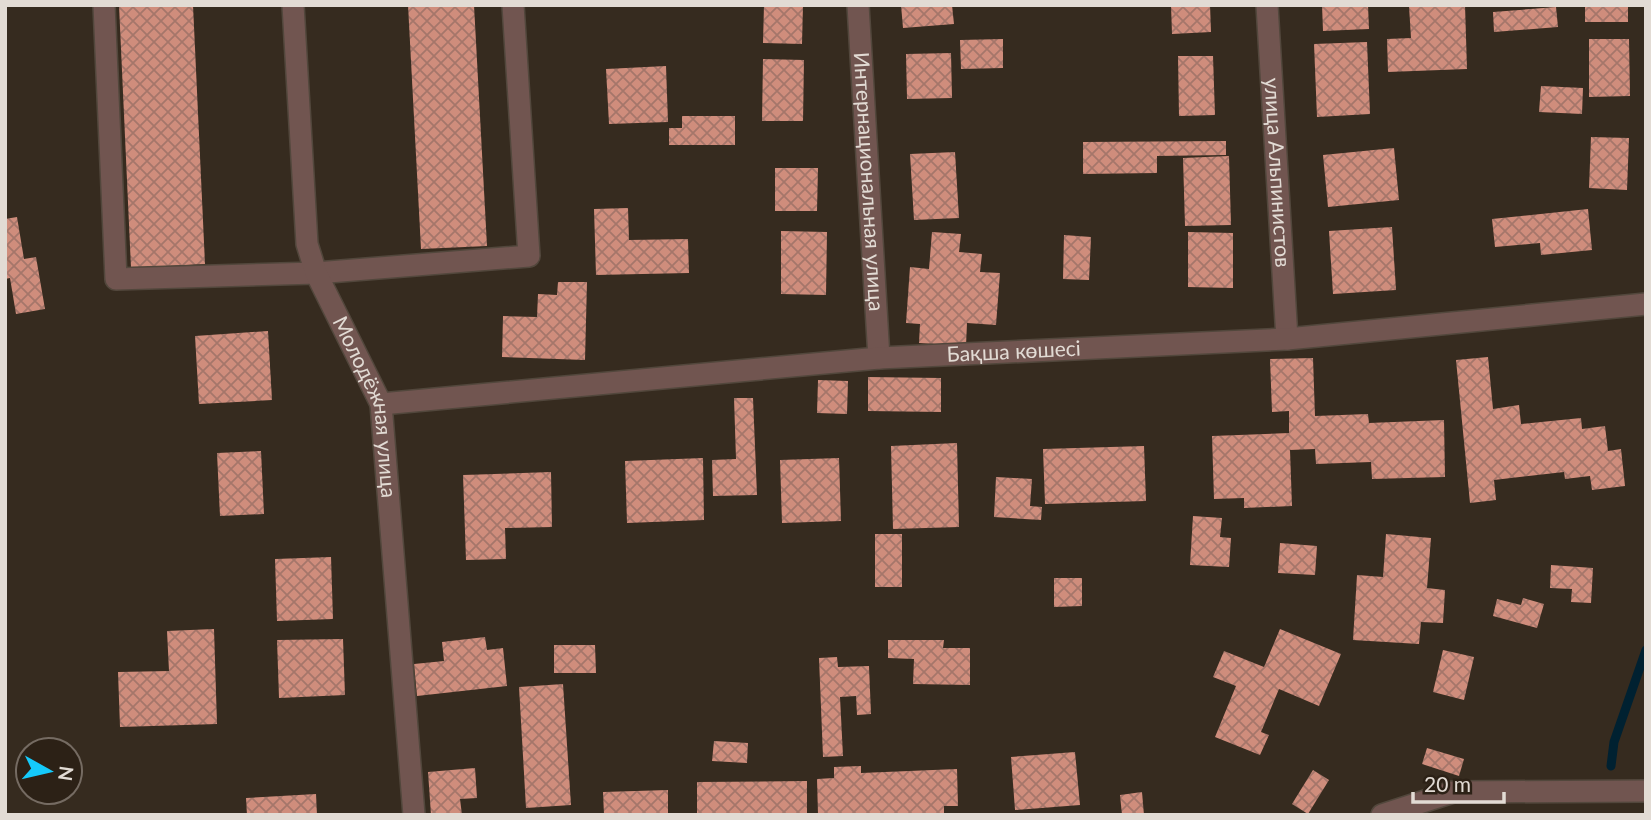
<svg xmlns="http://www.w3.org/2000/svg" width="1651" height="820" font-family="Lato,sans-serif">
  <style>
    .lines { fill: none; stroke-linecap: round; stroke-linejoin: round }
    .stream { stroke: #002131; stroke-width: 9 }
    .building { fill: url(#building-cross-hatch) }
    .minor-casing { stroke: #52473c; stroke-width: 24 }
    .minor { stroke: #715550; stroke-width: 21 }
    .labels { text-anchor: middle; stroke-width: 7; stroke-linejoin: round; paint-order: stroke }
    .street-label { font-size: 21px; fill: #e2dbd4; stroke: #2c2116 }
  </style>
  <defs>
    <pattern id="building-cross-hatch" width="8" height="8" patternUnits="userSpaceOnUse" patternTransform="scale(1.75)"><rect width="8" height="8" fill="#cf8d7c"/><path d="M0 0l8 8M0 8l8-8" fill="none" stroke="#a5766a"/></pattern>
  </defs>
  <rect width="100%" height="100%" fill="#362b1f"/>
  <g class="lines">
    <!-- stream -->
    <polyline class="stream" points="1611,766 1614,742 1646,650"/>
  </g>
  <!-- building -->
  <g class="building">
    <polygon points="119,5 193,5 205,264 131,268"/>
    <polygon points="408,5 474,5 487,246 421,249"/>
    <polygon points="764,5 803,5 802,44 763,43"/>
    <polygon points="901,5 952,5 954,24 903,28"/>
    <polygon points="1171,5 1210,5 1211,32 1172,34"/>
    <polygon points="1322,5 1368,5 1369,29 1323,31"/>
    <polygon points="1465,5 1467,69 1388,72 1387,39 1411,38 1409,6"/>
    <rect x="1585" y="5" width="43" height="17"/>
    <polygon points="1556,7 1558,27 1494,32 1493,12"/>
    <polygon points="1003,39 1003,68 961,69 960,40"/>
    <polygon points="1589,39 1629,39 1630,96 1589,97"/>
    <polygon points="1367,42 1370,114 1317,117 1314,44"/>
    <polygon points="951,53 952,98 907,99 906,54"/>
    <polygon points="1178,56 1213,56 1215,115 1179,116"/>
    <polygon points="763,59 804,60 803,121 762,121"/>
    <polygon points="666,66 668,122 609,124 606,69"/>
    <polygon points="1541,86 1583,88 1582,114 1539,112"/>
    <polygon points="682,116 735,116 735,145 669,145 669,128 682,128"/>
    <polygon points="1591,137 1629,138 1627,190 1589,188"/>
    <polygon points="1226,141 1226,155 1157,156 1157,173 1083,174 1083,142"/>
    <polygon points="1394,148 1399,200 1328,207 1323,155"/>
    <polygon points="955,152 959,218 914,220 910,154"/>
    <polygon points="1229,156 1231,225 1185,226 1183,158"/>
    <polygon points="775,168 818,168 817,211 775,211"/>
    <polygon points="628,208 629,240 688,239 689,273 596,275 594,209"/>
    <polygon points="1588,209 1592,250 1541,255 1540,243 1495,247 1492,219"/>
    <polygon points="17,217 24,259 36,257 45,309 16,314 10,278 5,279 5,219"/>
    <polygon points="1392,227 1396,290 1333,294 1329,231"/>
    <polygon points="781,231 827,232 826,295 781,294"/>
    <polygon points="932,232 961,234 959,252 982,254 980,272 1000,273 996,325 967,323 966,346 919,343 920,324 906,323 910,267 929,269"/>
    <polygon points="1188,232 1233,233 1233,288 1188,287"/>
    <polygon points="1064,235 1091,237 1089,280 1063,279"/>
    <polygon points="558,282 587,282 585,360 502,357 503,316 537,317 538,294 557,295"/>
    <polygon points="268,331 272,400 199,404 195,336"/>
    <polygon points="1488,357 1493,409 1519,405 1521,424 1581,418 1582,429 1605,426 1608,451 1621,449 1625,486 1592,490 1590,476 1565,479 1564,472 1494,480 1496,500 1470,503 1456,360"/>
    <polygon points="1313,358 1315,416 1368,414 1369,423 1444,420 1445,477 1372,479 1371,462 1316,464 1315,449 1290,450 1292,506 1244,508 1244,498 1214,499 1212,436 1289,433 1289,411 1272,412 1270,359"/>
    <polygon points="868,377 941,378 941,412 868,411"/>
    <polygon points="818,380 848,381 847,414 817,413"/>
    <polygon points="734,398 753,398 757,495 713,496 712,460 736,459"/>
    <polygon points="957,443 959,527 893,529 891,446"/>
    <polygon points="1144,446 1146,501 1045,504 1043,449"/>
    <polygon points="261,451 264,514 220,516 217,453"/>
    <polygon points="703,458 704,520 627,523 625,461"/>
    <polygon points="839,458 841,521 782,523 780,460"/>
    <polygon points="551,472 552,527 505,528 506,559 466,560 463,475"/>
    <polygon points="996,477 1032,479 1030,506 1042,507 1041,520 994,517"/>
    <polygon points="1193,516 1222,518 1220,537 1231,538 1229,567 1190,565"/>
    <rect x="875" y="534" width="27" height="53"/>
    <polygon points="1386,534 1431,538 1427,588 1445,590 1443,623 1421,622 1419,644 1353,640 1357,575 1383,577"/>
    <polygon points="1280,543 1317,546 1315,575 1278,573"/>
    <polygon points="331,557 333,619 277,621 275,559"/>
    <polygon points="1551,565 1593,568 1591,603 1571,602 1572,589 1550,588"/>
    <polygon points="1054,578 1082,578 1082,606 1054,607"/>
    <polygon points="1523,598 1544,604 1537,628 1493,616 1497,599 1521,605"/>
    <polygon points="214,629 217,724 120,727 118,672 169,671 167,631"/>
    <polygon points="1280,629 1341,654 1319,706 1279,689 1261,732 1269,735 1260,755 1215,737 1236,686 1213,677 1224,651 1264,667"/>
    <polygon points="485,637 487,650 503,648 507,686 417,696 414,664 444,661 442,642"/>
    <polygon points="343,639 345,695 279,698 277,640"/>
    <polygon points="888,640 944,640 943,648 970,648 970,685 913,684 914,659 888,658"/>
    <polygon points="554,645 595,645 596,673 554,673"/>
    <polygon points="1443,650 1474,657 1464,700 1433,692"/>
    <polygon points="837,657 838,667 869,666 871,714 857,715 856,696 840,697 843,756 823,757 819,658"/>
    <polygon points="563,684 571,805 526,808 519,687"/>
    <polygon points="714,741 748,743 747,763 712,761"/>
    <polygon points="1427,748 1464,759 1459,776 1422,764"/>
    <polygon points="1075,752 1080,805 1015,810 1011,757"/>
    <polygon points="861,766 861,773 957,769 958,806 944,806 944,815 818,815 817,779 834,778 834,767"/>
    <polygon points="475,768 477,798 460,799 462,815 431,815 428,772"/>
    <polygon points="1313,770 1329,780 1308,814 1292,804"/>
    <polygon points="807,781 807,815 697,815 697,782"/>
    <polygon points="668,790 668,815 604,815 603,792"/>
    <polygon points="1142,792 1144,815 1122,815 1120,795"/>
    <polygon points="316,794 317,815 247,815 246,798"/>
  </g>
  <g class="lines">
    <!-- minor casing -->
    <g class="minor-casing">
      <g id="minor">
        <polyline points="104,5 116,279 316,273 529,256 513,5"/>
        <path id="s1" d="M293,5L307,244L316,273L381,404L414,815"/>
        <path id="s2" d="M858,5L879,358"/>
        <path id="s3" d="M1267,5L1287,339"/>
        <path id="s4" d="M381,404L879,358L1287,339L1646,304"/>
        <polyline points="1382,815 1453,792 1646,791"/>
      </g>
    </g>
    <!-- minor -->
    <use href="#minor" class="minor"/>
  </g>
  <g class="labels">
    <!-- street labels -->
    <g class="street-label">
      <text dy="7" stroke="none"><textPath href="#s3" startOffset="168">улица Альпинистов</textPath></text>
      <text dy="7" stroke="none"><textPath href="#s2" startOffset="177">Интернациональная улица</textPath></text>
      <text dy="7" stroke="none"><textPath href="#s4" startOffset="635">Бақша көшесі</textPath></text>
      <text dy="7" stroke="none"><textPath href="#s1" startOffset="415">Молодёжная улица</textPath></text>
    </g>
  </g>
  <!-- border -->
  <rect width="1651" height="820" fill="none" stroke="#e2dbd4" stroke-width="14"/>
  <!-- north arrow -->
  <g transform="translate(49 771) rotate(98)"><circle r="33" fill="#2c2116" stroke="#756b62" stroke-width="2"/>
  <path d="M0-5L12 26L0 18L-12 26Z" fill="#15cafb"/>
  <text y="-10" font-size="19" font-weight="bold" text-anchor="middle" fill="#e2dbd4">N</text>
  </g>
  <!-- scale -->
  <path d="M1413 792v10h91v-10" fill="none" stroke="#e2dbd4" stroke-width="3.5"/>
  <text x="1424" y="792" font-size="21" fill="#e2dbd4" stroke="#2c2116" stroke-width="5" paint-order="stroke">20 m</text>
</svg>
